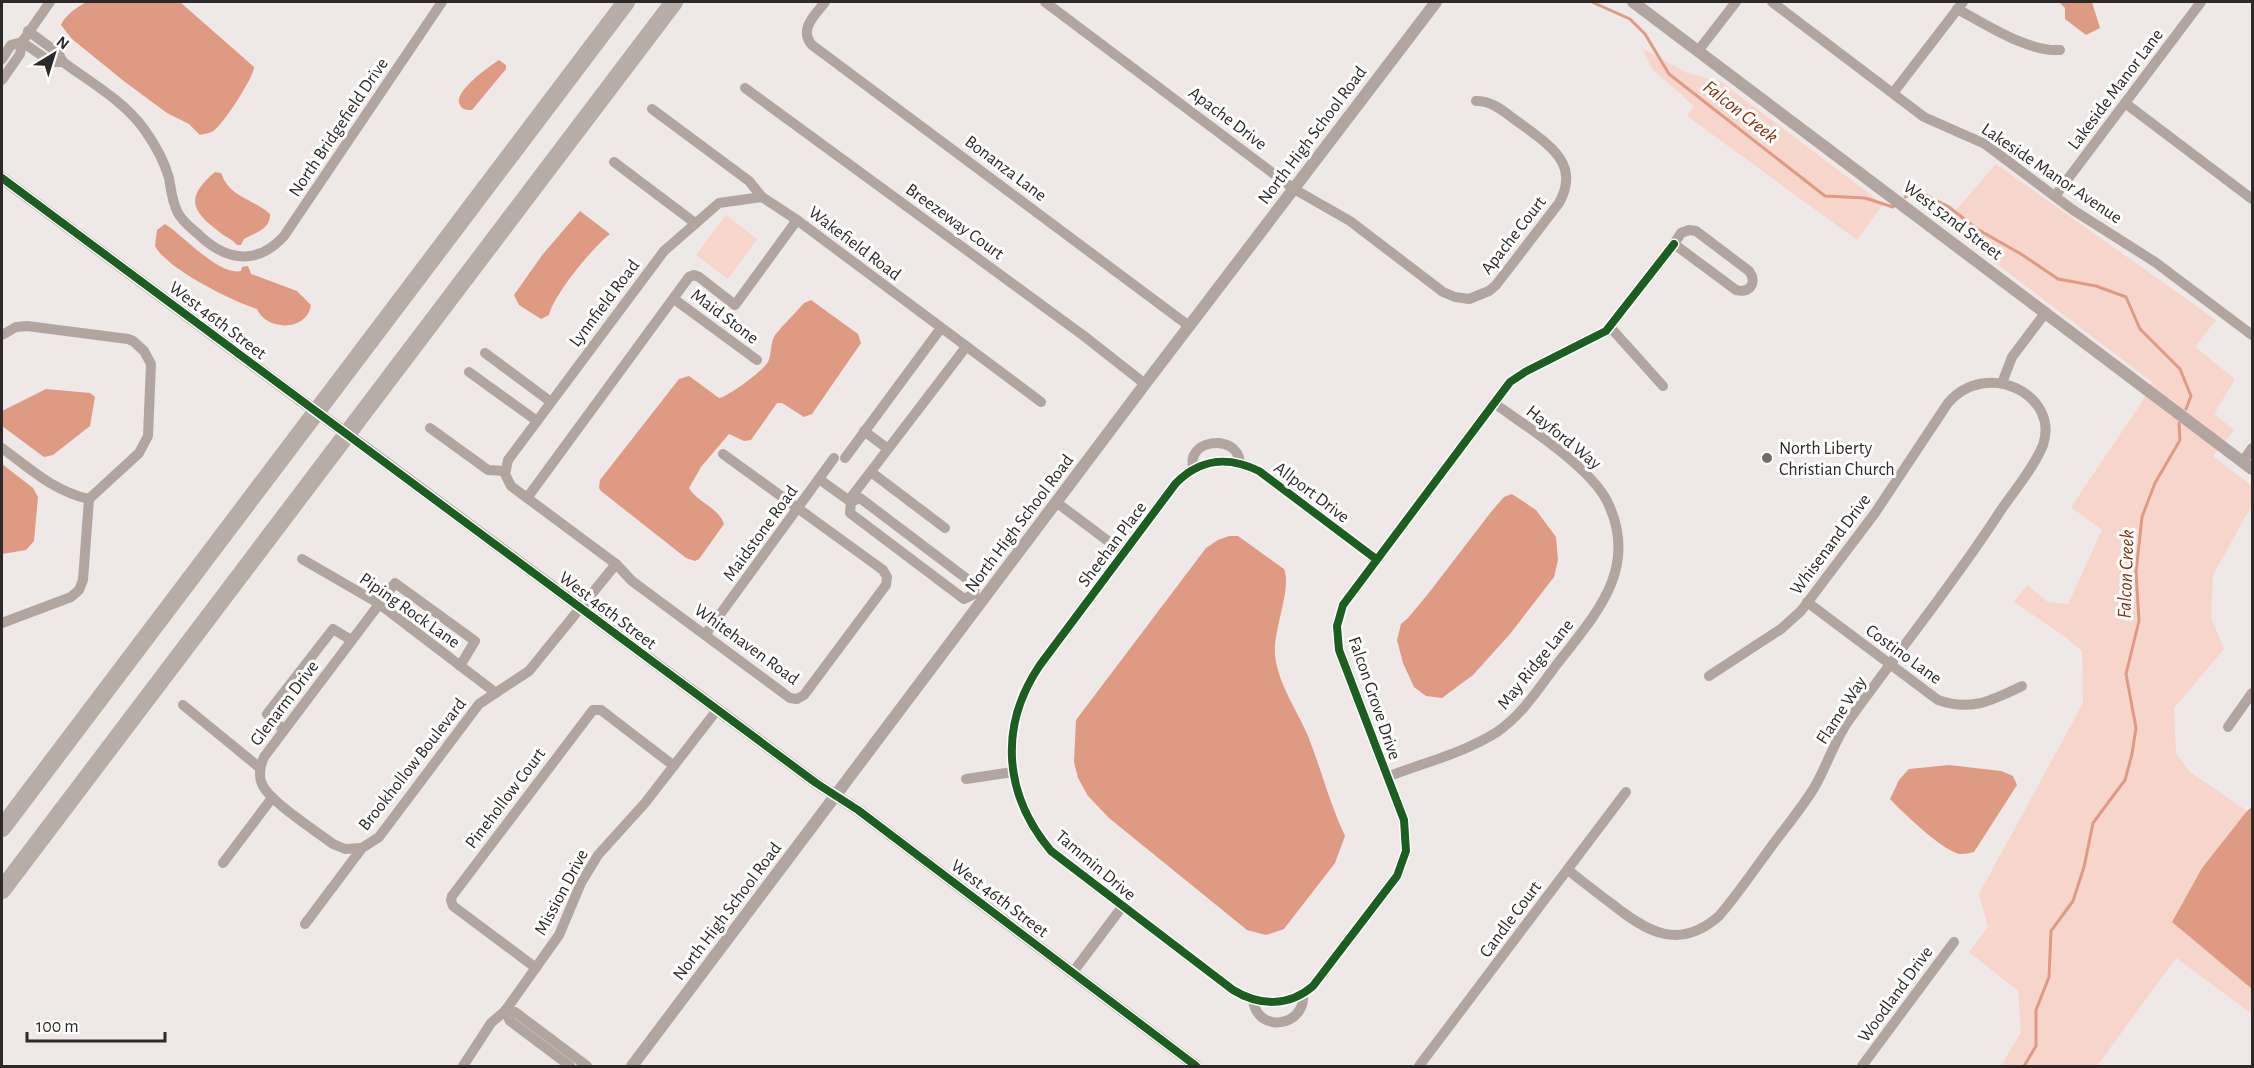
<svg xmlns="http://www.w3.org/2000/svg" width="2254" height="1068" font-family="'Alegreya Sans',sans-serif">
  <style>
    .green { fill: #f6d6cb }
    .water { fill: #df9a84 }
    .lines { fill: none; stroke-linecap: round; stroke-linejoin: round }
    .stream { stroke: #df9a84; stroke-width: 3 }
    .minor { stroke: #b2a5a0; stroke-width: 10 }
    .tertiary { stroke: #b2a5a0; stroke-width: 12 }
    .motorway { stroke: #b8aca6; stroke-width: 18 }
    .tertiary-bridge { stroke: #b2a5a0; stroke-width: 12 }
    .cycleway-casing { stroke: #fff; stroke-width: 11 }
    .cycleway { stroke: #1b5e20; stroke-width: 8 }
    .poi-dot { fill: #716c6a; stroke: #fff; stroke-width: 2 }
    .labels { text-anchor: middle; stroke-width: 6; stroke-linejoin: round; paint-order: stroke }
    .street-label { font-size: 18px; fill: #2d2928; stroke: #fff }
    .poi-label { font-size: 18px; fill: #2d2928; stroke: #fff; text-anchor: start }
    .water-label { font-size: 20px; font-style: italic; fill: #883111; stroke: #fff }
  </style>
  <rect width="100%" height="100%" fill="#eee8e6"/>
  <!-- green -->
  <g class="green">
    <polygon points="1642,48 1687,73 1720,81 1883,204 1857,240 1687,116 1694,106 1652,69"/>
    <polygon points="1996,164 2216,320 2195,347 2235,379 2214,414 2234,430 2213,456 2252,486 2252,505 2213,575 2211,617 2224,649 2174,708 2176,753 2190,772 2247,811 2202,868 2172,922 2252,989 2252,1014 2176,958 2097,1066 2001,1066 2021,1032 2018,991 1969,952 1988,927 1979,894 2083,703 2082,651 2064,636 2014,602 2027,585 2048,602 2068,604 2102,530 2071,507 2142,402 2152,382 1944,224"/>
    <polygon points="726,215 757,239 728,279 696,255"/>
  </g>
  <!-- water -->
  <g class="water">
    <path d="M87,2H180L254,67C254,77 223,125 213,131C210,133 204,134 200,135L189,124L167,113L125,82L72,39L61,25C65,15 78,6 87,2Z"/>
    <polygon points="2059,2 2092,2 2100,28 2086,35 2065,19 2065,8"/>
    <path d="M499,60L506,65V69L472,110C468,110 462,110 460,105C452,92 490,66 499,60Z"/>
    <path d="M215,172L221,173C230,198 252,198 270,214C271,229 255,233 244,239L241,245H237C233,240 228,238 222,234C194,213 182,200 215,172Z"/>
    <path d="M580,211L610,234C593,247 554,294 549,315L541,319L519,305L514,295L543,254Z"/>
    <path d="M165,224C184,236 219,276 241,271L242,267L248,266L251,274L297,291L311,305C307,332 266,331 257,309C232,301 167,269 155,246L157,230Z"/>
    <path d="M811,300L858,334L861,343L812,414L804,417L782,403H777L751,440L744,441L729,434L701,467L689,488C697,502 719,508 724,524L699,559L695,561L686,558L601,491L599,488L600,480L679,379L689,376L719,398C726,398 764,370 768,362C772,354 770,343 775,335C784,324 795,313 804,303Z"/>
    <polygon points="46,389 90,393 95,397 90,426 53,455 44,457 2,426 2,411"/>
    <polygon points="2,464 33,488 38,497 34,541 26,550 2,554"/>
    <polygon points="1512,494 1536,510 1556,537 1558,560 1554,577 1510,634 1473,675 1442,698 1426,696 1414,687 1403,663 1397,640 1401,624 1408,618 1428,594 1491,512 1504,497"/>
    <path d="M1229,536H1238L1284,569C1292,589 1273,629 1275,655C1278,684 1297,710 1308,736C1321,769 1330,804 1345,836L1335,863L1284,929L1266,935L1247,930L1109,818L1088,796L1078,778L1074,762L1076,720L1206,548L1218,540Z"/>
    <path d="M1949,765L2001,771L2013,776L2017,785L1974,852C1970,853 1964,854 1960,854C1944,852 1902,812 1890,799L1899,780L1909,769Z"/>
    <polygon points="2252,807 2252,989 2172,922 2202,868 2247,811"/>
  </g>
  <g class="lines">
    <!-- stream -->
    <g class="stream">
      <polyline points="1592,2 1630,19 1645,34 1669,74 1825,196 1865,198 1893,207"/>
      <polyline points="1905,197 1920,192 1949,207 1977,229 2021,254 2058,279 2096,286 2126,297 2140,329 2180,369 2191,396 2186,409"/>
      <polyline points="2024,1066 2036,1046 2036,1010 2049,977 2051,931 2073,901 2084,867 2093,823 2125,780 2132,754 2136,728 2126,674 2139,621 2136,572 2142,517 2155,483 2180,440 2179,423"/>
    </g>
    <!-- minor -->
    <g class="minor">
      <path d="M825,2C816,14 798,29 812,45L1189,326"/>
      <path d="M1045,2L1294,189L1350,221L1443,292L1455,297L1469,299L1489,291L1496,285L1559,203C1581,164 1549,145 1521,124C1506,114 1495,101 1476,101"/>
      <polyline points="1772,2 1924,117 1985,144 2073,210 2155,262 2252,335"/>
      <path d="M1957,9C1986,24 2027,52 2060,50"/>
      <path d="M28,31L58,53L63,62C90,82 124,101 144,129C154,143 164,160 169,178C171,190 172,202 178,213C182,221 190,227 197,233C224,260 256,267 284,236L442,2"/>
      <polyline points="22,42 51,62 63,62"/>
      <polyline points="1698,51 1736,2"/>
      <polyline points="2,59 11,45 22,42"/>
      <polyline points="2,80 20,54 22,42 50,2"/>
      <polyline points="745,88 1084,336 1145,384"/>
      <polyline points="1893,93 1963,2"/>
      <polyline points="2125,103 2252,199"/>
      <polyline points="652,109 749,181 762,197 797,220 1041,402"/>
      <polyline points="614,162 695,223"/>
      <polyline points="2055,196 2201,2"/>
      <path d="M1689,230L1696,231L1749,271C1758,283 1749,294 1736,290L1674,244L1681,233Z"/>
      <polyline points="674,299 757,360"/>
      <polyline points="1610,327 1663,386"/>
      <polyline points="2,335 16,327 27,326 128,339 133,341 144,351 151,364 148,436 139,453 89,499"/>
      <polyline points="485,353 551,402"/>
      <polyline points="469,372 537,421"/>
      <polyline points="2002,383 2012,357 2046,312"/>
      <polyline points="430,428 488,470 505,471"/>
      <polyline points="864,431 888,449"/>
      <path d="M2,448C29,468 55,492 89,499"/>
      <polyline points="723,454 883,570 887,577 886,585 804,695 797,699 790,698 632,581 616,564 511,486 505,474 508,460 664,251 719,203 762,197"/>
      <polyline points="845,458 941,328"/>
      <polyline points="2243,461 2252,448"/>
      <path d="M1194,469C1183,441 1236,431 1240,462"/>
      <polyline points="871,472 945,528"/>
      <polyline points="819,479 851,502"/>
      <polyline points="527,498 689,277 694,275 699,277 735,305 797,220"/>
      <polyline points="849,500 966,347"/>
      <polyline points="851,502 850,513 964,599 974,594"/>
      <polyline points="851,502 860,498 975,585 974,594"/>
      <polyline points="1056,502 1124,553"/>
      <polyline points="302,559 378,603 496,693"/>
      <path d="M1376,559L1259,471C1228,456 1201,458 1176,483L1040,665C998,727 1004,795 1051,851L1233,990C1259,1006 1289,1007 1313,986L1397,876L1406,851L1404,820L1339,650L1337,626L1343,605L1510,382L1525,372L1606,331L1674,244"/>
      <path d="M1807,602L1938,700C1972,712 1992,700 2022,686"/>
      <polyline points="2,623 71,597 79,590 83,580 89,499"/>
      <polyline points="705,635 834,458"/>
      <polyline points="183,705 260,768"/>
      <polyline points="2228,727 2252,693"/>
      <polyline points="284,730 267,714 333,629 351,640"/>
      <path d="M1387,777C1423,763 1464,753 1497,732C1522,715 1539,688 1557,664C1596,614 1640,568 1607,501C1589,466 1527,427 1494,403"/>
      <polyline points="966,779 1013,772"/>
      <path d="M362,848L345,849L333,844C316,831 270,802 262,784C258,775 260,766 264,757L395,583L475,641L460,666"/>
      <polyline points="223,863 272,798"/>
      <path d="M1568,870C1582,881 1597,893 1612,904C1647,932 1679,951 1719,916C1738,894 1754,870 1771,847C1785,828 1801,809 1814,788C1827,766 1834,741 1849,720C1900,649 1954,583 2001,510C2014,491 2035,466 2043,445C2060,395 1987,358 1948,403L1875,513L1801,611L1781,629L1709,676"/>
      <polyline points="305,924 362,848 379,837 479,704 529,671 616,564"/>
      <polyline points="536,968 453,906 451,900 452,896 593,710 601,710 674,766"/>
      <polyline points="1073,972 1122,907"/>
      <path d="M1253,1000C1257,1034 1306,1027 1303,994"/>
      <polyline points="505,1011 515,1012 587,1066"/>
      <polyline points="505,1011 510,1021 570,1066"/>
      <polyline points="463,1066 491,1023 505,1011 559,935 581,883 598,855 645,803 717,710"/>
      <polyline points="1419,1066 1626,792"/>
      <polyline points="1862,1066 1954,942"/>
    </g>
    <!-- tertiary -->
    <g class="tertiary">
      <polyline points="1633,2 2252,469"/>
      <polyline points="2,178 299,399"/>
      <polyline points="366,448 816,783 858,810 1196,1066"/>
      <polyline points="632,1066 1145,384 1436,2"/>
    </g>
    <!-- motorway -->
    <g class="motorway">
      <polyline points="2,828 626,2"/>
      <polyline points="2,890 674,2"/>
    </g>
    <!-- tertiary-bridge -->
    <polyline class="tertiary-bridge" points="299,399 366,448"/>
    <!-- cycleway casing -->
    <g class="cycleway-casing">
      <g id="cycleway">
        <polyline points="2,178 816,783 858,810 1196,1066"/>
        <path d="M1376,559L1259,471C1228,456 1201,458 1176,483L1040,665C998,727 1004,795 1051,851L1233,990C1259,1006 1289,1007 1313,986L1397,876L1406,851L1404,820L1339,650L1337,626L1343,605L1510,382L1525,372L1606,331L1674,244"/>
      </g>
    </g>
    <!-- cycleway -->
    <use href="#cycleway" class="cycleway"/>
  </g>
  <!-- markers -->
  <circle class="poi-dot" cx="1767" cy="458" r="6"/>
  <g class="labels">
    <!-- street labels -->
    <g class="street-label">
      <text transform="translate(2115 89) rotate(-53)" y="6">Lakeside Manor Lane</text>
      <text transform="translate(1228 118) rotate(37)" y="6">Apache Drive</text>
      <text transform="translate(338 127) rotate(-56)" y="6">North Bridgefield Drive</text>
      <text transform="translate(1312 135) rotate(-53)" y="6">North High School Road</text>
      <text transform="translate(1006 168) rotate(37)" y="6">Bonanza Lane</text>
      <text transform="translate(2052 173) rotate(34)" y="6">Lakeside Manor Avenue</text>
      <text transform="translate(1953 220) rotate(37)" y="6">West 52nd Street</text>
      <text transform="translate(955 221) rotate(36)" y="6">Breezeway Court</text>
      <text transform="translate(1513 235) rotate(-52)" y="6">Apache Court</text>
      <text transform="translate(855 243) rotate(37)" y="6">Wakefield Road</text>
      <text transform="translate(604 303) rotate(-53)" y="6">Lynnfield Road</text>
      <text transform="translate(725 316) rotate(37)" y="6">Maid Stone</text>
      <text transform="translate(218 320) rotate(37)" y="6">West 46th Street</text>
      <text transform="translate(1564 437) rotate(39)" y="6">Hayford Way</text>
      <text transform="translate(1312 492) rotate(37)" y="6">Allport Drive</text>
      <text transform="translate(1019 523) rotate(-53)" y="6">North High School Road</text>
      <text transform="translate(760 533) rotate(-54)" y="6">Maidstone Road</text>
      <text transform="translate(1112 544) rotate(-53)" y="6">Sheehan Place</text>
      <text transform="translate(1830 544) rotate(-53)" y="6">Whisenand Drive</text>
      <text transform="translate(410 610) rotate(35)" y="6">Piping Rock Lane</text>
      <text transform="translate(608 610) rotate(37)" y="6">West 46th Street</text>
      <text transform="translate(747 644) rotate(36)" y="6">Whitehaven Road</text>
      <text transform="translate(1904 654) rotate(36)" y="6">Costino Lane</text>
      <text transform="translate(1535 664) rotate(-51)" y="6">May Ridge Lane</text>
      <text transform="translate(1375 698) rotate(71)" y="6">Falcon Grove Drive</text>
      <text transform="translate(284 703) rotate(-53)" y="6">Glenarm Drive</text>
      <text transform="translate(1841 710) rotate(-57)" y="6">Flame Way</text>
      <text transform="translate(412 764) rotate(-52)" y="6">Brookhollow Boulevard</text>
      <text transform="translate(505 798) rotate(-53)" y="6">Pinehollow Court</text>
      <text transform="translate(1096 865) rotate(40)" y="6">Tammin Drive</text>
      <text transform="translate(561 892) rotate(-62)" y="6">Mission Drive</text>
      <text transform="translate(1000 898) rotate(37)" y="6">West 46th Street</text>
      <text transform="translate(727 911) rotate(-53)" y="6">North High School Road</text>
      <text transform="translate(1510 919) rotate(-53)" y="6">Candle Court</text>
      <text transform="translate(1895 994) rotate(-54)" y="6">Woodland Drive</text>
    </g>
    <!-- poi labels -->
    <g class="poi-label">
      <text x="1779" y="454">North Liberty<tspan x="1779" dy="21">Christian Church</tspan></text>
    </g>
    <!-- water labels -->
    <g class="water-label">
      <text transform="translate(1741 111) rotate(38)" y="7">Falcon Creek</text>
      <text transform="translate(2125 574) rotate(-88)" y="7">Falcon Creek</text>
    </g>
  </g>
  <!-- border -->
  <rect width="2254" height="1068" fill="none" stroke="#2d2928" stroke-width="6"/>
  <!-- north arrow -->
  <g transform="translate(54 54) rotate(38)" stroke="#ffffff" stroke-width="4.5" paint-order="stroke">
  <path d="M0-4.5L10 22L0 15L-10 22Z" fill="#2d2928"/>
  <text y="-9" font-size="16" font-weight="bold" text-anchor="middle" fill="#2d2928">N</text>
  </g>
  <!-- scale -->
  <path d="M27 1032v9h138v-9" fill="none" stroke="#2d2928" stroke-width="3"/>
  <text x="36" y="1032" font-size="18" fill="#2d2928" stroke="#ffffff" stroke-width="4.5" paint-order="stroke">100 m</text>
</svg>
